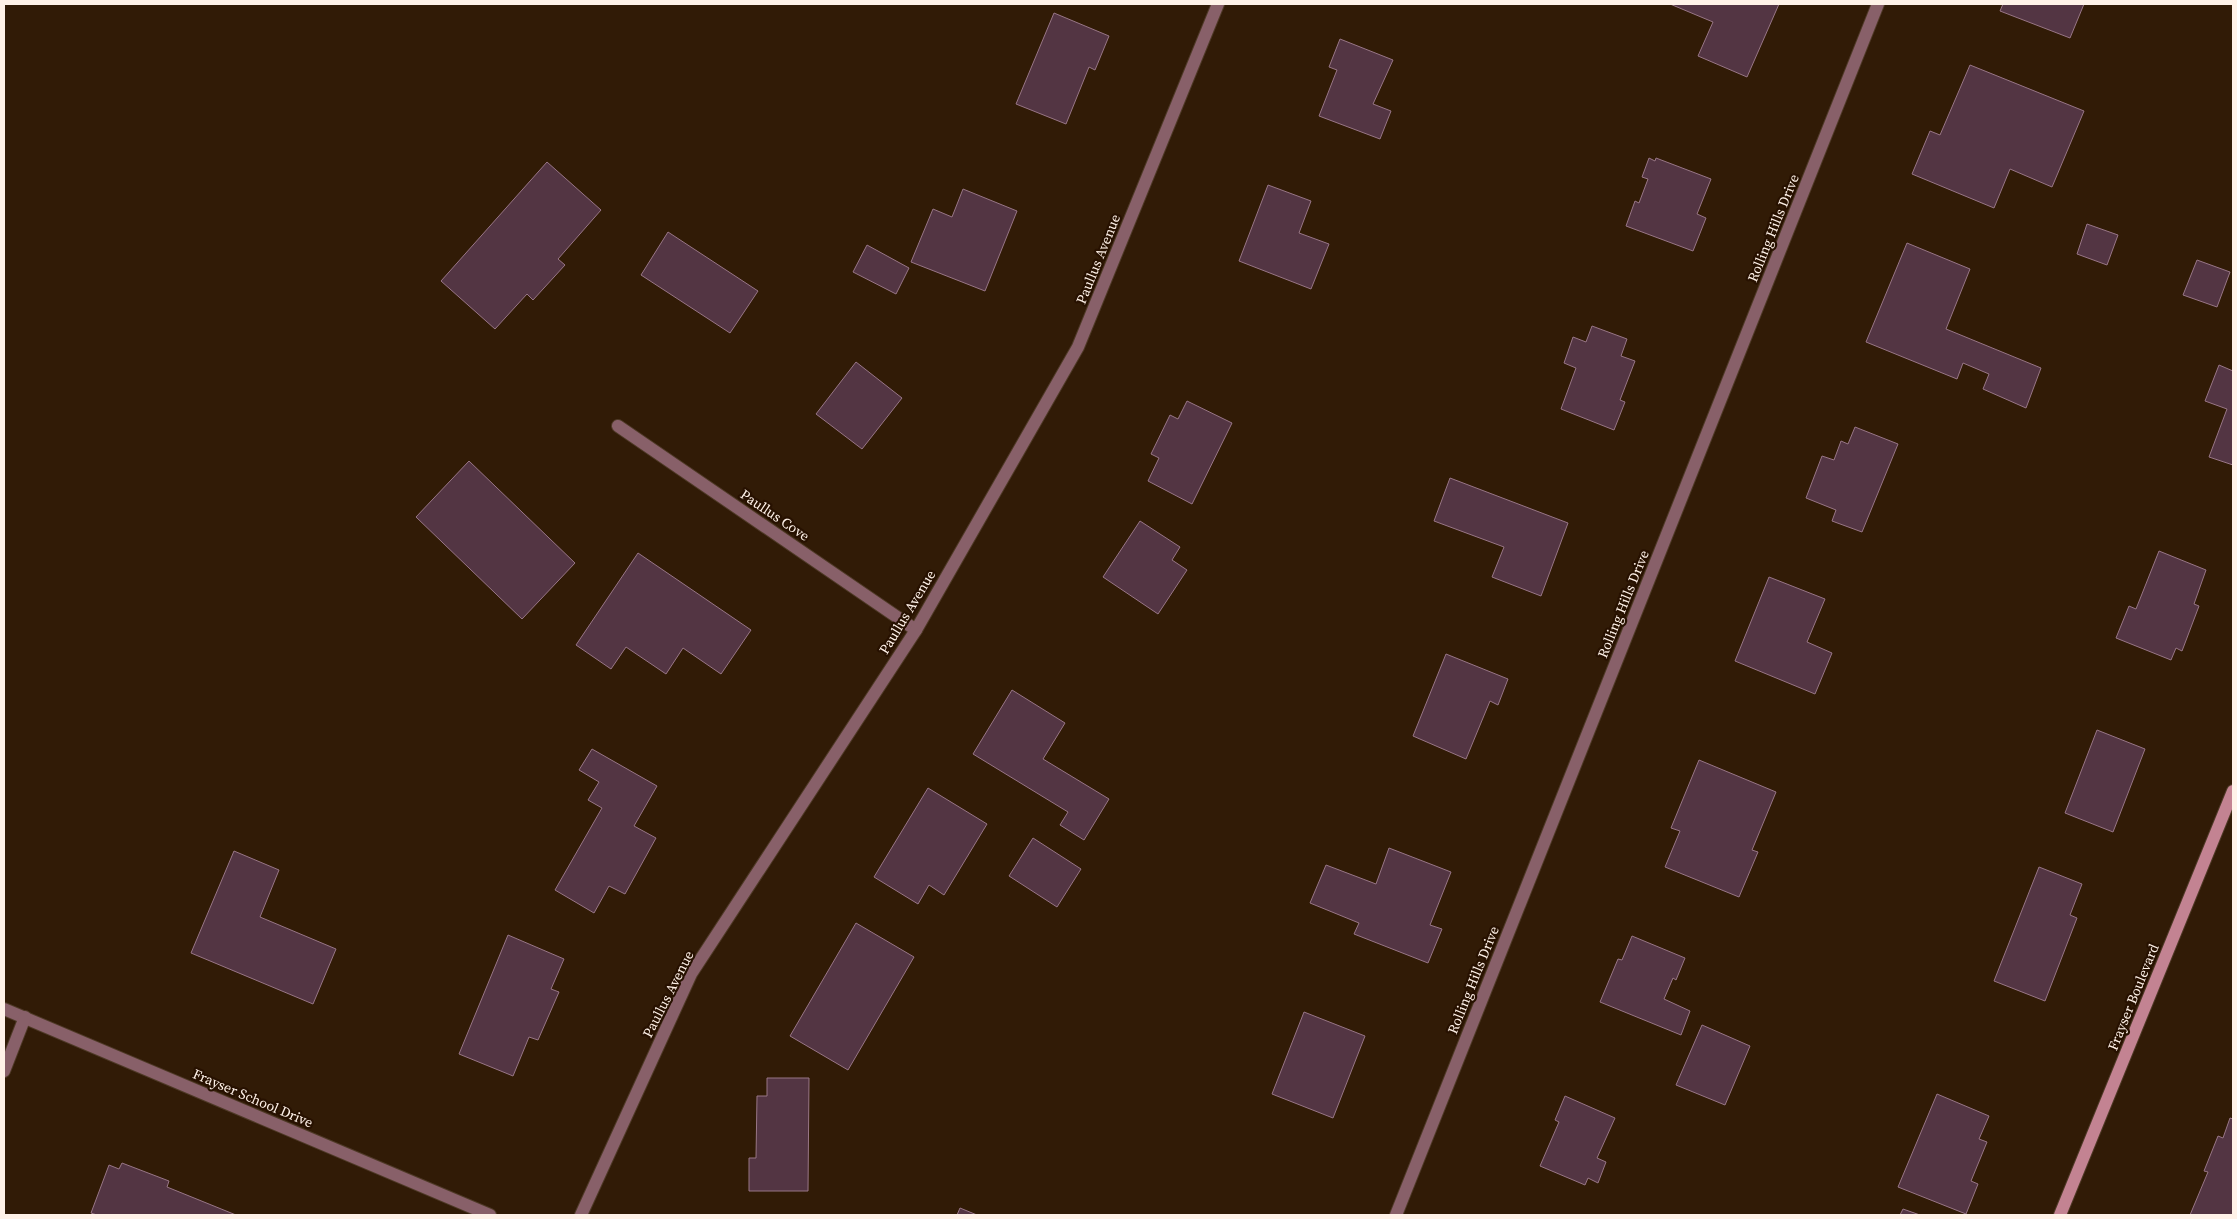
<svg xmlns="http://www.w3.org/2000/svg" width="2237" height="1219" font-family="'Source Serif 4',serif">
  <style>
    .building { fill: #533543; stroke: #987686 }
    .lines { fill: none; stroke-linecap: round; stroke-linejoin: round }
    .minor-casing { stroke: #4e3926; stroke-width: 14 }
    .secondary-casing { stroke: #4e3926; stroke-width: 14 }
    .minor { stroke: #886069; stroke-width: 12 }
    .secondary { stroke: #c38392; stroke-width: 12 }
    .labels { text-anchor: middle; stroke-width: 4.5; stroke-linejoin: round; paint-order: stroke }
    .street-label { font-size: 14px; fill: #fff2e8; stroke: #271100 }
  </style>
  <rect width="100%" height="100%" fill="#311b06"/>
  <!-- building -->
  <g class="building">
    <polygon points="1670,4 1779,4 1747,77 1698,56 1713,22"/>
    <polygon points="2003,4 2084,4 2070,38 2000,11"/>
    <polygon points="1054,13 1109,36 1095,70 1089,67 1066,124 1016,104"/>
    <polygon points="1340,39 1393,60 1373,104 1391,111 1380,139 1319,116 1337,70 1329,67"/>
    <polygon points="1970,65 2084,111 2052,187 2010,169 1994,208 1912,174 1930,131 1940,135"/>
    <polygon points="1649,158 1655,161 1656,158 1711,179 1697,214 1706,218 1693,251 1626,226 1635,201 1639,203 1648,179 1642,177"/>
    <polygon points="547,162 601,210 558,259 565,265 533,300 527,294 495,329 441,281"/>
    <polygon points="1268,185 1311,201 1299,233 1329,244 1311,289 1239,261"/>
    <polygon points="963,189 1017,211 985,291 911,262 933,209 952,217"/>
    <polygon points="2087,224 2118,235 2107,265 2077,254"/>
    <polygon points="668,232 758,291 730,333 641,275"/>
    <polygon points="1907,243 1970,269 1946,329 2041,368 2026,408 1983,389 1989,374 1963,363 1957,379 1866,342"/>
    <polygon points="867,245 909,268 896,294 853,272"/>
    <polygon points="2197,260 2230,272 2217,307 2183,295"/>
    <polygon points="1592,326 1627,339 1621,356 1635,361 1620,400 1625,402 1614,430 1561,409 1576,368 1564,363 1573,337 1586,342"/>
    <polygon points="856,362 902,398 862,449 816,414"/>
    <polygon points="2219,365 2233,371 2233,465 2209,457 2227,409 2205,401"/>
    <polygon points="1187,401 1232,423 1192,504 1148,481 1159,458 1151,454 1170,415 1178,419"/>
    <polygon points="1855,427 1898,444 1862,532 1832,521 1836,510 1806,498 1822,456 1834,460 1841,441 1848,444"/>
    <polygon points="469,461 575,563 522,619 416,517"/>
    <polygon points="1450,478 1568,523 1541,596 1492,577 1504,547 1434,521"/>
    <polygon points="1140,521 1180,547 1172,560 1187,570 1158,614 1103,577"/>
    <polygon points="2159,551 2206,570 2194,604 2199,606 2182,651 2176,648 2171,660 2116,638 2129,606 2136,609"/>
    <polygon points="638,553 751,630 721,674 683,648 666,674 626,647 611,669 576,645"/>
    <polygon points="1769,577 1825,599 1807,642 1832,653 1815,694 1735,661"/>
    <polygon points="1446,654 1508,679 1498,705 1490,701 1466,759 1413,736"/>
    <polygon points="1012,690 1065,723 1043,759 1109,799 1084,840 1060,825 1068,812 973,754"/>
    <polygon points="2097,730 2145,749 2113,832 2065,813"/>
    <polygon points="592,749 657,786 634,826 656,838 625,894 609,886 594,913 555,890 602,808 588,800 599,782 579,770"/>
    <polygon points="1699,760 1776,792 1752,850 1758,852 1739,897 1665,867 1680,831 1671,828"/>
    <polygon points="928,788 987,824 944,895 929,885 918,904 874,877"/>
    <polygon points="1033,838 1081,869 1057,907 1009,876"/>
    <polygon points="1389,848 1451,872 1430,925 1442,929 1428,963 1354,934 1359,923 1310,903 1326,865 1376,884"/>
    <polygon points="234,851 279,870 260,917 336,949 313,1004 191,953"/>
    <polygon points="2039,867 2082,884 2070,915 2077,918 2045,1001 1994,981"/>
    <polygon points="856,923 914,957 848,1070 790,1036"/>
    <polygon points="508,935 564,959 551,989 559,992 538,1040 529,1037 513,1076 459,1054"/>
    <polygon points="1632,936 1685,958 1676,980 1673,978 1664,999 1690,1011 1681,1035 1600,1002 1618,959 1622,960"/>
    <polygon points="1304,1012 1365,1036 1333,1118 1272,1094"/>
    <polygon points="1702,1025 1750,1046 1725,1105 1676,1085"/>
    <polygon points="767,1078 809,1078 808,1191 749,1191 749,1158 756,1158 757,1096 767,1096"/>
    <polygon points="1937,1094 1989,1116 1979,1139 1987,1142 1971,1181 1978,1184 1966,1214 1898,1187"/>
    <polygon points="1565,1096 1615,1118 1597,1158 1606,1162 1598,1183 1588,1178 1585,1185 1540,1166 1559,1122 1555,1120"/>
    <polygon points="2230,1118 2233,1119 2233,1215 2190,1215 2208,1172 2204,1171 2218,1136 2223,1138"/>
    <polygon points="122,1163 169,1181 167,1187 236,1215 97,1215 91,1213 109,1165 119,1169"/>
    <polygon points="960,1208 977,1215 957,1215"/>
    <polygon points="1903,1209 1920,1215 1900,1215"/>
  </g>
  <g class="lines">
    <!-- minor casing -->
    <g class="minor-casing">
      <g id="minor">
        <polyline points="618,426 916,630"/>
        <polyline points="4,1009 490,1215"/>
        <polyline points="4,1071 25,1017"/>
        <polyline points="581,1215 691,974 916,630 1078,347 1218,4"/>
        <polyline points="1396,1215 1878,4"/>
      </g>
    </g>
    <!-- secondary casing -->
    <g class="secondary-casing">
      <polyline id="secondary" points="2060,1215 2233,791"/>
    </g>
    <!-- minor -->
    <use href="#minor" class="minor"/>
    <!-- secondary -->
    <use href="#secondary" class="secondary"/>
  </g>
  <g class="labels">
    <!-- street labels -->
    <g class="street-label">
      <text transform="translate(1773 228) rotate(-68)" y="5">Rolling Hills Drive</text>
      <text transform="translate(1098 259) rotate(-68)" y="5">Paullus Avenue</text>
      <text transform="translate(775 515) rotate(34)" y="5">Paullus Cove</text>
      <text transform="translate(1623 604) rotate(-68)" y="5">Rolling Hills Drive</text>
      <text transform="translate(907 612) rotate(-59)" y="5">Paullus Avenue</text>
      <text transform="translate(1473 980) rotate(-68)" y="5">Rolling Hills Drive</text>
      <text transform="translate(668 994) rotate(-63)" y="5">Paullus Avenue</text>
      <text transform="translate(2133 997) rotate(-68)" y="5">Frayser Boulevard</text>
      <text transform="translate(253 1098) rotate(23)" y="5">Frayser School Drive</text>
    </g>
  </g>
  <!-- border -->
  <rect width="2237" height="1219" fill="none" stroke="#fff2e8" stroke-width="10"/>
</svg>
